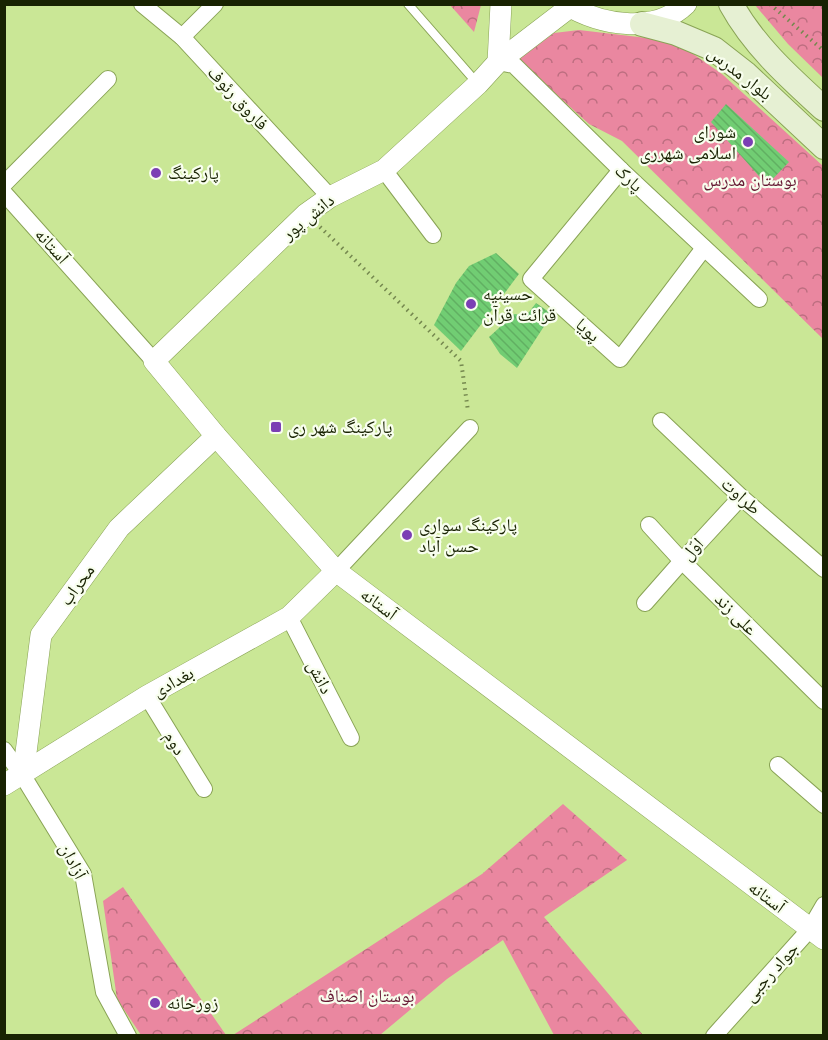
<svg xmlns="http://www.w3.org/2000/svg" width="828" height="1040" font-family="Poppins,'Noto Naskh Arabic',sans-serif">
  <style>
    .park { fill: url(#park-crowns) }
    .building { fill: url(#building-back-hatch) }
    .lines { fill: none; stroke-linecap: round; stroke-linejoin: round }
    .service-casing { stroke: #89a355; stroke-width: 10 }
    .minor-casing { stroke: #89a355; stroke-width: 18 }
    .tertiary-casing { stroke: #89a355; stroke-width: 22 }
    .secondary-casing { stroke: #89a355; stroke-width: 26 }
    .path { stroke: #75884f; stroke-width: 4; stroke-dasharray: 1.5 4.5; stroke-linecap: butt }
    .service { stroke: #fff; stroke-width: 8 }
    .minor { stroke: #fff; stroke-width: 16 }
    .tertiary { stroke: #fff; stroke-width: 21 }
    .secondary { stroke: #e6f0d3; stroke-width: 24 }
    .poi-dot { fill: #7b3fb4; stroke: #f8feee; stroke-width: 2 }
    .labels { text-anchor: middle; stroke-width: 4.5; stroke-linejoin: round; paint-order: stroke }
    .street-label { font-size: 18px; fill: #182202; stroke: #f8feee }
    .poi-label { font-size: 18px; fill: #182202; stroke: #f8feee; text-anchor: start }
    .park-label { font-size: 18px; fill: #661933; stroke: #f8feee }
  </style>
  <defs>
    <pattern id="park-crowns" width="20" height="18" patternUnits="userSpaceOnUse" patternTransform="scale(1.5)"><rect width="20" height="18" fill="#ea87a0"/><path d="M2 6a3 3 0 1 1 6 0M12 15a3 3 0 1 1 6 0" fill="none" stroke="#bd6e80"/></pattern>
    <pattern id="building-back-hatch" width="6" height="6" patternUnits="userSpaceOnUse" patternTransform="scale(1.5)"><rect width="6" height="6" fill="#71cd73"/><path d="M-1 5l2 2M0 0l6 6M5-1l2 2" fill="none" stroke="#61b062"/></pattern>
  </defs>
  <rect width="100%" height="100%" fill="#cae796"/>
  <!-- park -->
  <g class="park">
    <polygon points="450,5 481,5 474,32"/>
    <polygon points="755,5 823,5 823,78 788,44"/>
    <polygon points="579,30 647,38 683,47 722,74 823,166 823,339 622,141 589,124 518,60 554,33"/>
    <polygon points="563,804 627,860 544,917 643,1035 554,1035 503,940 447,979 380,1035 233,1035 482,874"/>
    <polygon points="123,887 226,1035 141,1035 117,999 103,901"/>
  </g>
  <!-- building -->
  <g class="building">
    <polygon points="726,104 789,162 767,185 711,122"/>
    <polygon points="496,253 519,274 461,351 434,325 456,283 469,266"/>
    <polygon points="536,303 552,314 517,368 500,354 489,337 499,328 507,316 515,314 526,316"/>
  </g>
  <g class="lines">
    <!-- service casing -->
    <g class="service-casing">
      <polyline id="service" points="408,4 477,83"/>
    </g>
    <!-- minor casing -->
    <g class="minor-casing">
      <g id="minor">
        <polyline points="142,4 182,37 330,197"/>
        <polyline points="182,37 215,4"/>
        <polyline points="498,62 514,65 621,170 759,299"/>
        <polyline points="384,170 433,235"/>
        <polyline points="621,170 531,279 620,359 704,248"/>
        <polyline points="4,184 108,79"/>
        <polyline points="4,193 154,361"/>
        <polyline points="661,421 741,497 824,569"/>
        <polyline points="649,525 682,561 824,701"/>
        <polyline points="336,571 470,428"/>
        <polyline points="645,603 682,561 741,497"/>
        <polyline points="289,617 351,738"/>
        <polyline points="147,696 204,789"/>
        <polyline points="4,750 23,776 83,874 104,992 128,1036"/>
        <polyline points="778,765 824,805"/>
        <polyline points="714,1036 810,929 824,905"/>
      </g>
    </g>
    <!-- tertiary casing -->
    <g class="tertiary-casing">
      <g id="tertiary">
        <path d="M565,4C600,25 654,35 686,4"/>
        <polyline points="570,7 498,62 478,84 384,170 330,197 306,214 154,361 216,436 336,571 824,939"/>
        <polyline points="498,62 501,4"/>
        <polyline points="23,776 41,635 119,528 216,436"/>
        <polyline points="4,785 147,696 289,617 336,571"/>
      </g>
    </g>
    <!-- secondary casing -->
    <g class="secondary-casing">
      <g id="secondary">
        <path d="M731,4C754,46 789,77 824,109"/>
        <polyline points="642,24 676,33 714,49 746,74 824,147"/>
      </g>
    </g>
    <!-- path -->
    <g class="path">
      <polyline points="770,4 824,51"/>
      <polyline points="320,227 461,361 468,411"/>
    </g>
    <!-- service -->
    <use href="#service" class="service"/>
    <!-- minor -->
    <use href="#minor" class="minor"/>
    <!-- tertiary -->
    <use href="#tertiary" class="tertiary"/>
    <!-- secondary -->
    <use href="#secondary" class="secondary"/>
  </g>
  <!-- markers -->
  <g class="poi-dot">
    <circle cx="748" cy="142" r="6"/>
    <circle cx="156" cy="173" r="6"/>
    <circle cx="471" cy="304" r="6"/>
    <rect x="270" y="421" width="12" height="12" rx="3"/>
    <circle cx="407" cy="535" r="6"/>
    <circle cx="155" cy="1003" r="6"/>
  </g>
  <g class="labels">
    <!-- street labels -->
    <g class="street-label">
      <text transform="translate(740 73) rotate(38)" y="6">بلوار مدرس</text>
      <text transform="translate(238 98) rotate(47)" y="6">فاروق رئوف</text>
      <text transform="translate(629 178) rotate(44)" y="6">پارک</text>
      <text transform="translate(308 217) rotate(-39)" y="6">دانش پور</text>
      <text transform="translate(52 246) rotate(48)" y="6">آستانه</text>
      <text transform="translate(588 330) rotate(42)" y="6">پویا</text>
      <text transform="translate(741 496) rotate(42)" y="6">طراوت</text>
      <text transform="translate(692 549) rotate(-47)" y="6">اوّل</text>
      <text transform="translate(77 585) rotate(-54)" y="6">محراب</text>
      <text transform="translate(379 604) rotate(37)" y="6">آستانه</text>
      <text transform="translate(736 614) rotate(45)" y="6">علی زند</text>
      <text transform="translate(320 677) rotate(63)" y="6">دانش</text>
      <text transform="translate(173 682) rotate(-29)" y="6">بغدادی</text>
      <text transform="translate(175 743) rotate(59)" y="6">دوم</text>
      <text transform="translate(73 861) rotate(63)" y="6">آزادان</text>
      <text transform="translate(767 897) rotate(37)" y="6">آستانه</text>
      <text transform="translate(771 972) rotate(-48)" y="6">جواد رجبی</text>
    </g>
    <!-- poi labels -->
    <g class="poi-label">
      <text x="736" y="138" text-anchor="end">شورای<tspan x="736" dy="21">اسلامی شهرری</tspan></text>
      <text x="168" y="179">پارکینگ</text>
      <text x="483" y="300">حسینیه<tspan x="483" dy="21">قرائت قرآن</tspan></text>
      <text x="288" y="433">پارکینگ شهر ری</text>
      <text x="419" y="531">پارکینگ سواری<tspan x="419" dy="21">حسن آباد</tspan></text>
      <text x="167" y="1009">زورخانه</text>
    </g>
    <!-- park labels -->
    <g class="park-label">
      <text x="750" y="186">بوستان مدرس</text>
      <text x="367" y="1002">بوستان اصناف</text>
    </g>
  </g>
  <!-- border -->
  <rect width="828" height="1040" fill="none" stroke="#182202" stroke-width="12"/>
</svg>
